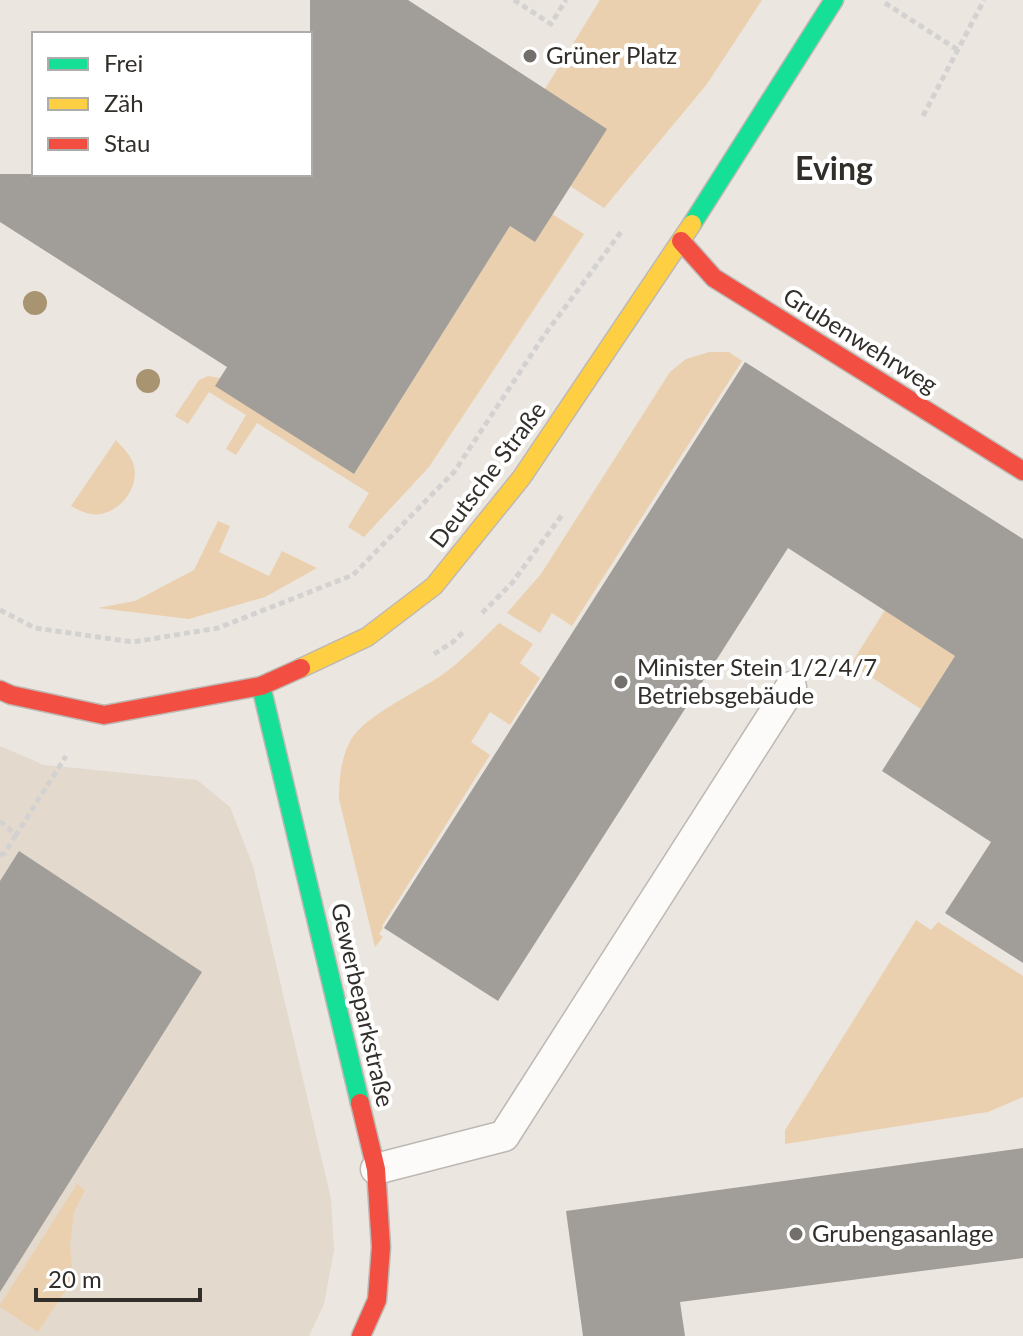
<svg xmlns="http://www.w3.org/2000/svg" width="1023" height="1336" font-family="Lato,sans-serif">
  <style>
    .built { fill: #e3d9cd }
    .green { fill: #ead0ae }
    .building { fill: #a19d99 }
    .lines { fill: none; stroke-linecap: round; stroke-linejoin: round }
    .lane-casing { stroke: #bdb8b3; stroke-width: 33 }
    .fast-casing { stroke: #bdb8b3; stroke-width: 21 }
    .slow-casing { stroke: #bdb8b3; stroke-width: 21 }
    .jam-casing { stroke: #bdb8b3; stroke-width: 21 }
    .path { stroke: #d3d2d1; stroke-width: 5; stroke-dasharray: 6 4; stroke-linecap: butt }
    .lane { stroke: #fcfbfa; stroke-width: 30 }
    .fast { stroke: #16e098; stroke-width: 18 }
    .slow { stroke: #ffcf43; stroke-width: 18 }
    .jam { stroke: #f24e42; stroke-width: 18 }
    .tree { fill: #a99471 }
    .poi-dot { fill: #736f6a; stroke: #fff; stroke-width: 3 }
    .labels { text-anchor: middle; stroke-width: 8; stroke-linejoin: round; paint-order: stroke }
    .poi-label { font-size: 24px; fill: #322f2b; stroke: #fff; text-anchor: start }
    .street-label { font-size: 24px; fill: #322f2b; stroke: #fff }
    .district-label { font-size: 32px; font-weight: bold; fill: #322f2b; stroke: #fff }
  </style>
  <rect width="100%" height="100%" fill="#ece6e0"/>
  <!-- built -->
  <polygon class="built" points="0,746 44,765 197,780 230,807 253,866 331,1199 334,1250 324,1304 309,1336 0,1336"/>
  <!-- green -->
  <g class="green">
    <polygon points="600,0 762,0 707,84 604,208 570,186 545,89"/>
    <polygon points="552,214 584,234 429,467 364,537 348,527 369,493 257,423 236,455 226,449 246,415 209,392 188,424 175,416 199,380 208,376 220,378 216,386 354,474 510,226 535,242"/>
    <polygon points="709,352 729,352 742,361 572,626 552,613 540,633 507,613 541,574 670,372 686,359"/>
    <path d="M116,440C123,448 131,455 134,466C139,487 122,510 101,514C90,516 80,511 71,506Z"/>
    <polygon points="218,521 230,526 219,552 269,576 282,551 317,568 265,597 189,619 98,608 135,601 194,570"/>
    <polygon points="885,610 955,656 921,709 851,664"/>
    <path d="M499,623L533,644L520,663L540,678L510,725L490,712L471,742L490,755L382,926L383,928L379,934L383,937L375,947L339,799C339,778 341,756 352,738C367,715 415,693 439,677C461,662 480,642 499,623Z"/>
    <polygon points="916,920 931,930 938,922 1023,976 1023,1097 988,1112 785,1144 785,1130"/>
    <polygon points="77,1184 85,1190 74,1212 70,1245 73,1279 38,1332 0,1307 0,1305"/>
  </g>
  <!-- building -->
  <g class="building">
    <polygon points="310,0 408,0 607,129 535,242 510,226 354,474 215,386 227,367 0,222 0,174 310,174"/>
    <polygon points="745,362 1023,539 1023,963 945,913 991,842 882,771 955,656 788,548 498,1001 384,928"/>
    <polygon points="19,851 202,972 0,1292 0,881"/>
    <polygon points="1023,1148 1023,1258 680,1302 685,1336 583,1336 566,1211"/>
  </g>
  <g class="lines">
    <!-- lane casing -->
    <g class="lane-casing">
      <polyline id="lane" points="376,1169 504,1136 791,687"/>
    </g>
    <!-- fast casing -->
    <g class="fast-casing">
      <g id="fast">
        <polyline points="692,224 834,0"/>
        <polyline points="261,686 360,1103"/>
      </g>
    </g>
    <!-- slow casing -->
    <g class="slow-casing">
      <polyline id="slow" points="301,668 367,637 434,586 522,477 692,224"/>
    </g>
    <!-- jam casing -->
    <g class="jam-casing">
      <g id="jam">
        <polyline points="681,241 714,278 1023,471"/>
        <polyline points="0,690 11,695 104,715 261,686 301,668"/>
        <polyline points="360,1103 376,1169 381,1247 377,1300 361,1336"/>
      </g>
    </g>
    <!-- path -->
    <g class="path">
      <polyline points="514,0 551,24 566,0"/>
      <polyline points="885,3 958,50"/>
      <polyline points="923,116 984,0"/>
      <polyline points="0,610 35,628 133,642 218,628 353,575 454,472 543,337 621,232"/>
      <polyline points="482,613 512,583 562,515"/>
      <polyline points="434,654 453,642 464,631"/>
      <polyline points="0,821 16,835 66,756"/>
      <polyline points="0,855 5,853 16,835"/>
    </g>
    <!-- lane -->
    <use href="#lane" class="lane"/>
    <!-- fast -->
    <use href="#fast" class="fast"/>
    <!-- slow -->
    <use href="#slow" class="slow"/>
    <!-- jam -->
    <use href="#jam" class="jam"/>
  </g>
  <!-- trees -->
  <g class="tree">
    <circle cx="35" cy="303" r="12"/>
    <circle cx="148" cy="381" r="12"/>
  </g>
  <!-- markers -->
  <g class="poi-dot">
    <circle cx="530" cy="56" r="8"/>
    <circle cx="621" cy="682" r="8"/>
    <circle cx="796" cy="1234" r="8"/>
  </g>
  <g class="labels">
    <!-- poi labels -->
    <g class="poi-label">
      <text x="546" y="64">Grüner Platz</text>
      <text x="637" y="676">Minister Stein 1/2/4/7<tspan x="637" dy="28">Betriebsgebäude</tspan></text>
      <text x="812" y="1242">Grubengasanlage</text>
    </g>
    <!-- street labels -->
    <g class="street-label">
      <text transform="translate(860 341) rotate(32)" y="8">Grubenwehrweg</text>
      <text transform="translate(488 475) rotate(-53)" y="8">Deutsche Straße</text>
      <text transform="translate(362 1005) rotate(77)" y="8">Gewerbeparkstraße</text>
    </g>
    <!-- district labels -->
    <g class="district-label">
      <text x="834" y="180">Eving</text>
    </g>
  </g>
  <!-- legend -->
  <rect x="32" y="32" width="280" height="144" fill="#ffffff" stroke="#adacaa" stroke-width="2"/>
  <rect x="48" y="58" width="40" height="12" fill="#16e098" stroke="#adacaa" stroke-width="2"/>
  <text x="104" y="72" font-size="24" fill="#322f2b">Frei</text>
  <rect x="48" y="98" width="40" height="12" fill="#ffcf43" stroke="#adacaa" stroke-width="2"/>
  <text x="104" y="112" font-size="24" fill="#322f2b">Zäh</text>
  <rect x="48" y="138" width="40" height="12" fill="#f24e42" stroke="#adacaa" stroke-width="2"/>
  <text x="104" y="152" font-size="24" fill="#322f2b">Stau</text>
  <!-- scale -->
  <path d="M36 1288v12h164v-12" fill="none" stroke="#322f2b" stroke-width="4"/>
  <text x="48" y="1288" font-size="24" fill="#322f2b" stroke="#ffffff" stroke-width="6" paint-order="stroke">20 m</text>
</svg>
